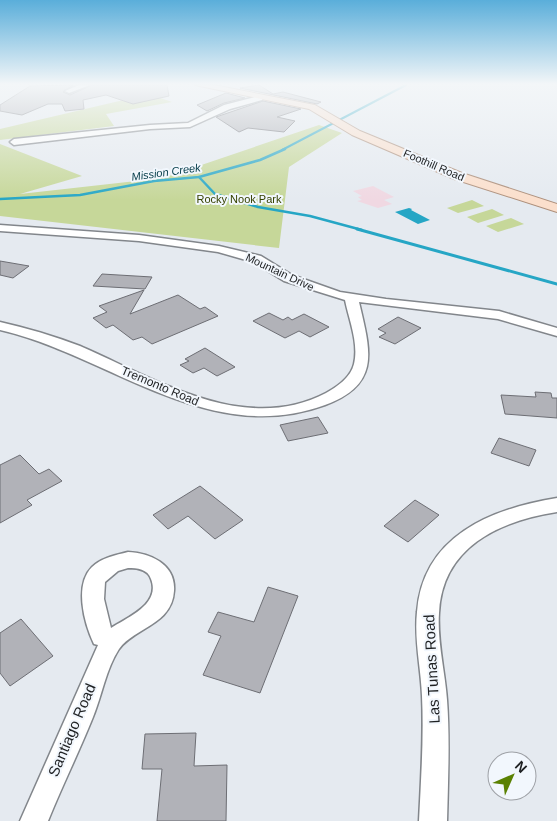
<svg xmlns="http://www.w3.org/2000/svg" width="557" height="821" font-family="Arial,sans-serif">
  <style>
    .commercial { fill: #f0d8e2 }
    .green { fill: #c6d799 }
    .water { fill: #26a6c5 }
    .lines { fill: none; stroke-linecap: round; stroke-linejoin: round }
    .stream-far2 { stroke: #26a6c5; stroke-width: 2 }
    .stream-far1 { stroke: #26a6c5; stroke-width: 2.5 }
    .stream { stroke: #26a6c5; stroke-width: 3 }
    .building { fill: #b1b2b8; stroke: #6d6e74 }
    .minor-casing { stroke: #82868b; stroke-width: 3 }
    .major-casing { stroke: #ad8f7b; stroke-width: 2 }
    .minor { fill: #fff; fill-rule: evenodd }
    .major { fill: #fbdfcc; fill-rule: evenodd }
    .labels { text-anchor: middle; stroke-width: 4; stroke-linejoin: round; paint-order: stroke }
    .far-street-label { font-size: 11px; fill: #1f2123; stroke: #f2f7fd }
    .far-water-label { font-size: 11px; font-style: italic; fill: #0a404d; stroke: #f2f7fd }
    .far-park-label { font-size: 11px; fill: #364200; stroke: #f2f7fd }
    .street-label { font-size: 12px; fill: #1f2123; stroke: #f2f7fd }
    .near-street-label { font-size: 15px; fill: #1f2123; stroke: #f2f7fd }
  </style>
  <rect width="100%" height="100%" fill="#e5eaf0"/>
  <!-- commercial -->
  <polygon class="commercial" points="373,186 394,197 384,200 392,204 378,208 357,201 362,200 358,197 362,196 353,191"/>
  <!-- green -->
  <g class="green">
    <polygon points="149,94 172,102 106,114 114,126 0,140 0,129"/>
    <polygon points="319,125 342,133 289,167 279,248 0,216 0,144 82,176 20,194 163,178"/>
    <polygon points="472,200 484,206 458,213 447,208"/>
    <polygon points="492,209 504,215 478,223 467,217"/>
    <polygon points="511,218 524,224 498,232 486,226"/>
  </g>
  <!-- water -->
  <polygon class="water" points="409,208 412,209 411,210 430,220 418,224 395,212"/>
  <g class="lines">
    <!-- stream-far2 -->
    <polyline class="stream-far2" points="282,150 406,85"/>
    <!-- stream-far1 -->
    <g class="stream-far1">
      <polyline points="199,177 215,194 258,207 310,216 362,230"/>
      <polyline points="0,199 80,195 154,181 199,177 260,160 285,149"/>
    </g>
    <!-- stream -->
    <polyline class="stream" points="357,229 557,284"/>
  </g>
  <!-- building -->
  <g class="building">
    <polygon points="73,85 63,92 70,95 92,85 167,85 169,96 133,104 106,95 83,100 84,109 65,111 62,104 48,104 22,115 0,111 0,105 30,86"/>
    <polygon points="259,85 273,94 283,92 321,102 317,104 240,88"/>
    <polygon points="226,93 245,98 224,103 207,111 197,105"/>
    <polygon points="263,101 301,109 277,117 295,121 284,132 248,128 239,132 216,117"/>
    <polygon points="0,261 29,266 13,278 0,275"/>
    <polygon points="102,274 152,277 145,289 93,286"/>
    <polygon points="144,290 130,314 178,295 200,309 205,307 218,316 152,344 142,337 133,340 113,325 106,328 93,318 107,312 99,306"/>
    <polygon points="269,313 283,320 288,317 292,320 304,314 329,327 310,337 299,331 285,338 253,321"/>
    <polygon points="398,317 421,328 395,344 379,337 386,333 378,329"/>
    <polygon points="205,348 235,367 217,376 204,368 193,373 180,365 189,361 185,359"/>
    <polygon points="535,392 551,393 552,398 557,398 557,418 505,414 501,395 536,397"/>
    <polygon points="318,417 328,433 288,441 280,425"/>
    <polygon points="499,438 536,450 529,466 491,453"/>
    <polygon points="20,455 39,474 49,469 62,481 27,500 32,505 0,523 0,465"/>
    <polygon points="200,486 243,520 215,539 188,516 168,529 153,515"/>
    <polygon points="415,500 439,515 408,542 384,526"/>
    <polygon points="268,587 298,596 260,693 203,675 221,636 208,632 218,612 254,622"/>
    <polygon points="21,619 53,656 10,686 0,673 0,633"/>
    <polygon points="196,733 194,766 227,765 226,821 157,821 162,769 142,769 145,734"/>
  </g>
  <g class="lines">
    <!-- minor casing -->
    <g class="minor-casing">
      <g id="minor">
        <polygon points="79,85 90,85 69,93 65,91"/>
        <polygon points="259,96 263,98 262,100 230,109 190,127 150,129 14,145 10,142 14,139 150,125 188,123 224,105"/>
        <path d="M0,225L139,235L219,246L261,256L292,275L340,292L386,299L499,311L557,328V336L498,319L359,302C370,350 382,384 325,405C208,448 109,355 0,330V322C27,328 54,336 80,346C154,378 244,436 326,393C337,387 351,377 354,364C359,343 349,320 345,300L284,281L253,262L218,252L139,241L0,231Z"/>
        <path d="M557,498V512C499,521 442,547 439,613C437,642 445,671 447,700C450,740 448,781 447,821H419C421,779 424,738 422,696C421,668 414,640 417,612C423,536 490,509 557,498Z"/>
        <path d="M128,552C150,553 176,564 174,591C172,625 135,627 119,649C106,669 102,695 93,717C79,752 62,786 48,821H20L98,645L94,644C84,623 74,585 92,567C101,558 116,555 128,552ZM128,568C137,568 148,569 151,579C161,604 128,617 111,628L104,599L105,582L118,571Z"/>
      </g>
    </g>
    <!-- major casing -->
    <g class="major-casing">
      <polygon id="major" points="195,85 214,85 315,105 360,131 462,173 557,204 557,212 454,179 352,135 309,109"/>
    </g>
    <!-- minor -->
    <use href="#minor" class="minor"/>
    <!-- major -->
    <use href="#major" class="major"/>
  </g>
  <!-- sky -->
  <linearGradient id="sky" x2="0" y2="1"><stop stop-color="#5aaeda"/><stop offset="0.42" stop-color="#f3f6f8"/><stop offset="1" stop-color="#f3f6f8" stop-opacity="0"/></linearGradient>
  <rect width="557" height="200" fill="url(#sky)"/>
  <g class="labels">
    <!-- far-street labels -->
    <g class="far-street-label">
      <text transform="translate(434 165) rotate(23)" y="4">Foothill Road</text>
      <text transform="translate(280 272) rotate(25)" y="4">Mountain Drive</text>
    </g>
    <!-- far-water labels -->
    <g class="far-water-label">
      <text transform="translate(166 172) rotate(-8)" y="4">Mission Creek</text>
    </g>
    <!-- far-park labels -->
    <g class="far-park-label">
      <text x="239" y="203">Rocky Nook Park</text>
    </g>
    <!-- street labels -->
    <g class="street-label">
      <text transform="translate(160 386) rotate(23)" y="4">Tremonto Road</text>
    </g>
    <!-- near-street labels -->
    <g class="near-street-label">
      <text transform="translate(432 669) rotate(-93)" y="5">Las Tunas Road</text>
      <text transform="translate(72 730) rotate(-67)" y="5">Santiago Road</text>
    </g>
  </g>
  <!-- north arrow -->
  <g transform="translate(512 776) rotate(45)"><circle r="24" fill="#f2f7fd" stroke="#9ea1a6"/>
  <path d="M0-4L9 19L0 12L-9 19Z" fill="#5a8102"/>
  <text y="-8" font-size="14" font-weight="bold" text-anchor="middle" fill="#1f2123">N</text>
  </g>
</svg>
